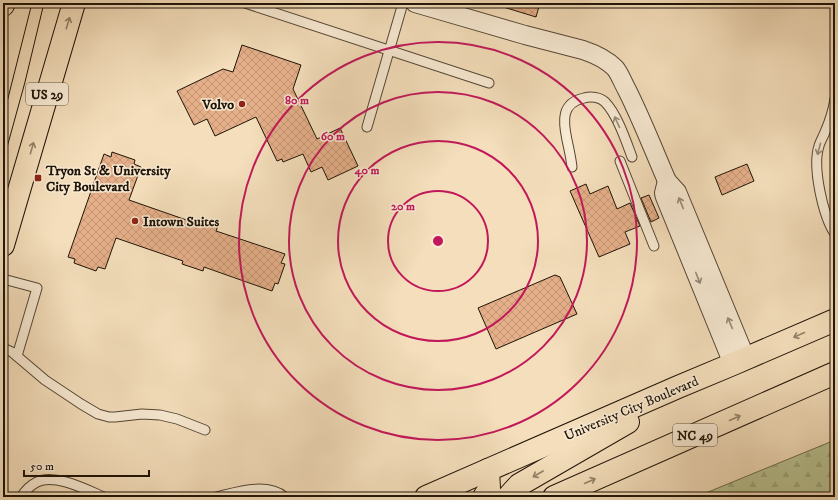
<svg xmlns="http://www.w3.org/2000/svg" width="838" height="500" font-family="'IM FELL DW Pica',serif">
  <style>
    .forest { fill: url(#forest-firs); stroke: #6c6b4c }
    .building { fill: url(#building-cross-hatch); stroke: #1f1407 }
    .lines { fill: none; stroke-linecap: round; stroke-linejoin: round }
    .service-casing { stroke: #544634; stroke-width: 11 }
    .minor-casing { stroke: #544634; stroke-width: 20 }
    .primary-casing { stroke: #1f1407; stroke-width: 24 }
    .service { stroke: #f8ead3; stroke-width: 9 }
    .minor { stroke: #f8ead3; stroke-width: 18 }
    .primary { stroke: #f4debb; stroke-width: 22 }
    .tram { stroke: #1f1407; stroke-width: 1 }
    .oneway { stroke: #94836a }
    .oneway2 { stroke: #968a77 }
    .ring { fill: none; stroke: #c2185b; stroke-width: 2 }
    .poi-dot { fill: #8f2418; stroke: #f8ead3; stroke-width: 1.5 }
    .labels { text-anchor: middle; stroke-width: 3; stroke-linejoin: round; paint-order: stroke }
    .shield { fill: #f8ead3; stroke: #605444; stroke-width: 1 }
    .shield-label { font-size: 13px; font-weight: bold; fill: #1f1407 }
    .poi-label { font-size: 14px; font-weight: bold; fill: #1f1407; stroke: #f8ead3; text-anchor: start }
    .street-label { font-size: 14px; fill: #1f1407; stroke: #f8ead3 }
    .centre { fill: #c2185b; stroke: #f8ead3; stroke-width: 2 }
    .ring-label { font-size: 12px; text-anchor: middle; font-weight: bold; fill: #c2185b; stroke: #f8ead3; stroke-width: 3; stroke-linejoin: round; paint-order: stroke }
  </style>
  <defs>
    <pattern id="forest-firs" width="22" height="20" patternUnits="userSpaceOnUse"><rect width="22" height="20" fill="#b9c292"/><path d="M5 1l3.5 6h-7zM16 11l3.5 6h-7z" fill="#9fa67c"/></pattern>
    <pattern id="building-cross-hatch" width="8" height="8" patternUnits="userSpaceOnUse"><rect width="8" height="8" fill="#e5af89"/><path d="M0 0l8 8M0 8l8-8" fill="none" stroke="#c49675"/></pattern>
  </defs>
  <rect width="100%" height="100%" fill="#f4debb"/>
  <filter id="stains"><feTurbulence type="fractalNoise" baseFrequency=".005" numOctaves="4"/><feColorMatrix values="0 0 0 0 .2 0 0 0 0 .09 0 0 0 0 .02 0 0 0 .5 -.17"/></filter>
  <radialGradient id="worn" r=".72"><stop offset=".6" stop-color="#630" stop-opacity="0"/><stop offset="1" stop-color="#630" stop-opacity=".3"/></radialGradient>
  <!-- forest -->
  <polygon class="forest" points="835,440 835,497 696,497"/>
  <!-- building -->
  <g class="building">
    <polygon points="501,3 540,3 536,17 500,6"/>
    <polygon points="242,45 301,65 293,89 317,139 340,128 358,166 328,180 322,167 311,172 303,154 283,162 282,159 277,161 256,117 215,136 207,119 194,125 177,91 223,69 233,72"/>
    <polygon points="112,152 135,160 134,164 141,167 129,200 195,223 197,219 218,226 216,231 285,254 281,263 285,264 278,284 275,283 272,291 204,267 203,271 182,264 183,261 116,238 105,269 98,267 96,271 74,263 75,259 68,257 104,154 111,157"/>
    <polygon points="747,164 754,181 722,195 715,177"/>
    <polygon points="586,184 590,194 608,186 617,209 630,203 640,226 625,232 630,244 599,257 570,191"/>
    <polygon points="649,195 659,218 651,222 641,198"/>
    <polygon points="555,275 560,277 577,314 496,349 478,308"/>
  </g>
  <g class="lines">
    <!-- service casing -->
    <g class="service-casing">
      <g id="service">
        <polyline points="245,3 489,83"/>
        <path d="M835,99C833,111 830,121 825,132C823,137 820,142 819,146C812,167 823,216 835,234"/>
        <polyline points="367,127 403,3"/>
        <polyline points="620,161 654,246"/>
        <path d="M572,167C571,158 569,149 567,140C563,121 561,103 584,98C591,96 600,97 605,102C617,114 626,141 632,157"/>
        <polyline points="3,279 37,288 17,356"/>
        <polyline points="3,348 12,352 45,380 81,404 98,414 109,417 115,417 142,414 160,415 177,419 205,430"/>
        <path d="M21,497C25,491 31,485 37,482C55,473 87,490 104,497"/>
        <path d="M216,497C237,492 266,482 285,497"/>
      </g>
    </g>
    <!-- minor casing -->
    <g class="minor-casing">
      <g id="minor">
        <path d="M415,3L525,35L583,50C595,54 606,59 615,68C620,74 623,83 627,90C642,120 654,151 667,181"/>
        <polyline points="733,364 665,197 664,193 667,181 677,192 746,359"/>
      </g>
    </g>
    <!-- primary casing -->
    <g class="primary-casing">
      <g id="primary">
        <polyline points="3,5 4,3"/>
        <polyline points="3,245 74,3"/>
        <polyline points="426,497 678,387 733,364 835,320"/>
        <polyline points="484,497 489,489 488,470"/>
        <polyline points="508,497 519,485 628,422"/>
        <polyline points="554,497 835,373"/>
      </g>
    </g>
    <!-- service -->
    <use href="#service" class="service"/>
    <!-- minor -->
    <use href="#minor" class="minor"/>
    <!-- primary -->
    <use href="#primary" class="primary"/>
    <!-- tram -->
    <g class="tram">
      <polyline points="3,118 32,3"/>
      <polyline points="3,162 25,82 44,3"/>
    </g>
  </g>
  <!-- one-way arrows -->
  <defs><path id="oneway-shaft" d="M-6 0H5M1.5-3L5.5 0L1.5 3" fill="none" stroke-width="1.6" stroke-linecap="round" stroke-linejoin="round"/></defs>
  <g class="oneway">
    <use href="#oneway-shaft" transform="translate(68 23) rotate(-73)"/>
    <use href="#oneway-shaft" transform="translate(32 148) rotate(-74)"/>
    <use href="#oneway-shaft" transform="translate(799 335) rotate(156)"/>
    <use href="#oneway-shaft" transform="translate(735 418) rotate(-24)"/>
    <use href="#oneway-shaft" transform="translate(538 474) rotate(150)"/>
    <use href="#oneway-shaft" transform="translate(590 481) rotate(-24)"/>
  </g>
  <g class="oneway2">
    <use href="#oneway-shaft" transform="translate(617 122) rotate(-115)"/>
    <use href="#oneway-shaft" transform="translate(819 149) rotate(105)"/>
    <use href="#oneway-shaft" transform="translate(681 203) rotate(-112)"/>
    <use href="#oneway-shaft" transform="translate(698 278) rotate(68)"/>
    <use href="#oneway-shaft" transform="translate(730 323) rotate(-113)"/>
  </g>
  <!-- distance rings -->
  <g class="ring">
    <circle cx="438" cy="241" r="50"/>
    <circle cx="438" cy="241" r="100"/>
    <circle cx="438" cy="241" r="149"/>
    <circle cx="438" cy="241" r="199"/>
  </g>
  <!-- markers -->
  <g class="poi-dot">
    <circle cx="242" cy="104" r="4"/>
    <rect x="34" y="174" width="8" height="8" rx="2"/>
    <circle cx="135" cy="221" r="4"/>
  </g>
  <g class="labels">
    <!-- shield labels -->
    <g class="shield">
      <rect x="26" y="83" width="42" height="22" rx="3"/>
      <rect x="673" y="424" width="44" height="22" rx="3"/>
    </g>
    <g class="shield-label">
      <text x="47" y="99">US 29</text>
      <text x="695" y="440">NC 49</text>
    </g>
    <!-- poi labels -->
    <g class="poi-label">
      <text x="234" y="109" text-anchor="end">Volvo</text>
      <text x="46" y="175">Tryon St &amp; University<tspan x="46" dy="16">City Boulevard</tspan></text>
      <text x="143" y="226">Intown Suites</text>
    </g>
    <!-- street labels -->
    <g class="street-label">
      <text transform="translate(631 408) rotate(-23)" y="5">University City Boulevard</text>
    </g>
  </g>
  <circle cx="438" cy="241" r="6" class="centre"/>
  <g class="ring-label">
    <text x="297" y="104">80 m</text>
    <text x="333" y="140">60 m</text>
    <text x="367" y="174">40 m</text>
    <text x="403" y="210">20 m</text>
  </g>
  <!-- margin -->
  <rect width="838" height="500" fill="none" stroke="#f4debb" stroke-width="16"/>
  <rect x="4" y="4" width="830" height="492" fill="none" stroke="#1f1407" stroke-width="2"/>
  <rect x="8" y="8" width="822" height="484" fill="none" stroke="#1f1407"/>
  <!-- scale -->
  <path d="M24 470v6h125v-6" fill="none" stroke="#1f1407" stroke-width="2"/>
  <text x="30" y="470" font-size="12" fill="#1f1407" stroke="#f8ead3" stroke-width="3" paint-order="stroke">50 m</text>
  <rect width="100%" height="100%" filter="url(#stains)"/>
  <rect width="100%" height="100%" fill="url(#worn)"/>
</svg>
